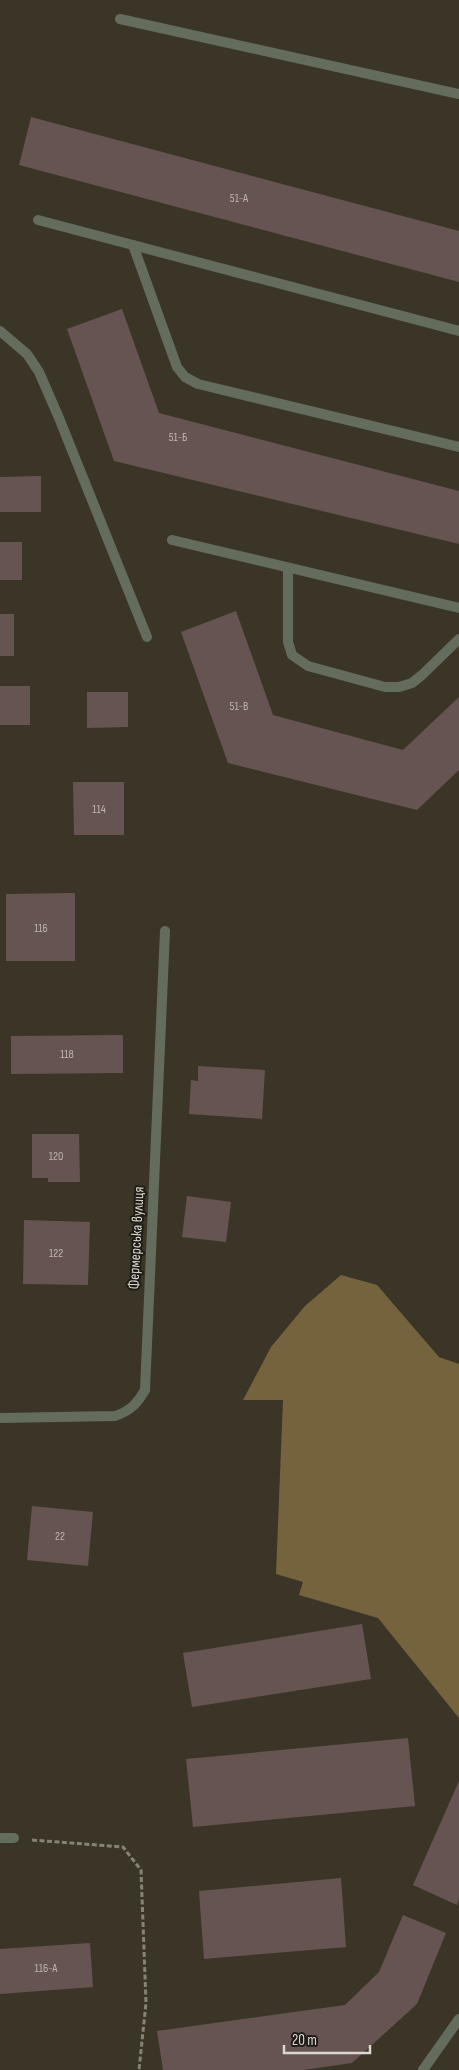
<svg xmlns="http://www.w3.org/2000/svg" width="459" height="2070" font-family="'Sofia Sans Condensed',sans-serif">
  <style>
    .forest { fill: #75633d }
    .building { fill: #665452 }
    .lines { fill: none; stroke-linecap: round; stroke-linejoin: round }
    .path { stroke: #878278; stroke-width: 3; stroke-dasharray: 5 2.5; stroke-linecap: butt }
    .service { stroke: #646d5d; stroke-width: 10 }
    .minor { stroke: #646d5d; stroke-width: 10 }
    .labels { text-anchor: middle; stroke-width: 4; stroke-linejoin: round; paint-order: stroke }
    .number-label { font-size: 12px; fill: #beb6b0 }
    .street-label { font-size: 15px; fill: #dbd7cf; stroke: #1f1c17 }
  </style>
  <rect width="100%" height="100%" fill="#3b3528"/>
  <!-- forest -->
  <polygon class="forest" points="341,1275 377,1285 439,1357 459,1364 459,1718 378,1618 299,1595 303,1582 276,1574 283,1400 243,1400 271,1347 305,1306"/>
  <!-- building -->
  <g class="building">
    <polygon points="31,117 459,231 459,282 19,165"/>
    <polygon points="122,309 159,413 459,491 459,544 114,461 67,329"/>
    <polygon points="41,476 41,512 0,512 0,477"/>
    <rect x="0" y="542" width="22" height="38"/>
    <polygon points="236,611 273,715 403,750 459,697 459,770 417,810 228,763 181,632"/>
    <rect x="0" y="614" width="14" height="42"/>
    <rect x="0" y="686" width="30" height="39"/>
    <polygon points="87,692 128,692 128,727 87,728"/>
    <polygon points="73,782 124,782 124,835 74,835"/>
    <polygon points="75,893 75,961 6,961 6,894"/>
    <polygon points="123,1035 123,1073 11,1074 11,1036"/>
    <polygon points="198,1066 265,1070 262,1119 189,1114 191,1080 198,1081"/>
    <polygon points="32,1134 79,1134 80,1182 48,1182 48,1178 32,1178"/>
    <polygon points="187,1196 231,1202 226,1242 182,1237"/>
    <polygon points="24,1220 90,1222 88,1285 23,1284"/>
    <polygon points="32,1506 93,1512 88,1566 27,1560"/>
    <polygon points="362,1624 371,1679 192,1707 183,1653"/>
    <polygon points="408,1738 415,1806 193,1827 186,1759"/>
    <polygon points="459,1781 459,1899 457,1905 413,1885"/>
    <polygon points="341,1878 346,1947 204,1959 199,1891"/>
    <polygon points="403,1915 446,1933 417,2004 352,2063 303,2070 163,2070 157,2031 345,2005 379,1972"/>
    <polygon points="90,1943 93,1987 0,1994 0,1949"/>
  </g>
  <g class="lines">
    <!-- path -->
    <polyline class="path" points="32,1840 123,1847 141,1870 146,2003 139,2070"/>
    <!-- service -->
    <g class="service">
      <polyline points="120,19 459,94"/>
      <polyline points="38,220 459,331"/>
      <polyline points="133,245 177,367 185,377 198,384 459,447"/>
      <polyline points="172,540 459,608"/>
      <polyline points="288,568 288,642 292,655 308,666 385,687 399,687 412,683 422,675 459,639"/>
    </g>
    <!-- minor -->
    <g class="minor">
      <polyline points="0,331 27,354 39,372 59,418 147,637"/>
      <path d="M0,1418L115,1416C130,1411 137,1404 145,1390L165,931"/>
      <polyline points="0,1838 14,1838"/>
      <polyline points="423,2070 459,2019"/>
    </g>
  </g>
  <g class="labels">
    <!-- number labels -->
    <g class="number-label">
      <text x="239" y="202">51-А</text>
      <text x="178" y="441">51-Б</text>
      <text x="239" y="710">51-В</text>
      <text x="99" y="813">114</text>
      <text x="41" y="932">116</text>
      <text x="67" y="1058">118</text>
      <text x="56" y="1160">120</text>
      <text x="56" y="1257">122</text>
      <text x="60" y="1540">22</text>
      <text x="46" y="1972">116-А</text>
    </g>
    <!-- street labels -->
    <g class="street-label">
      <text transform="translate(136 1238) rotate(-87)" y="5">Фермерська вулиця</text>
    </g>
  </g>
  <!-- scale -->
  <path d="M284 2045v8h86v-8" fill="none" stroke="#dbd7cf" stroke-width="2.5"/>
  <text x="292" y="2045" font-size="15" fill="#dbd7cf" stroke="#1f1c17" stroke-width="4" paint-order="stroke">20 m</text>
</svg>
